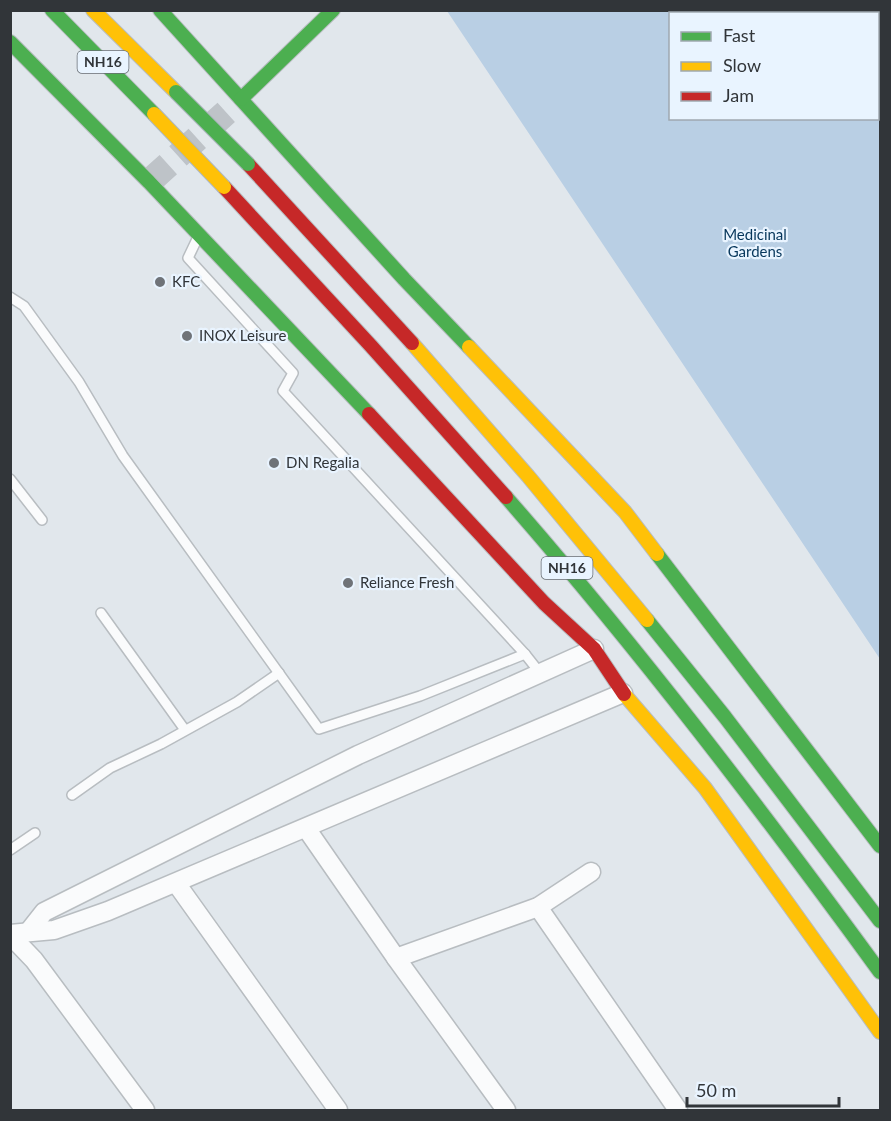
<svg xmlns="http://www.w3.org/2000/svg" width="891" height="1121" font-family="Lato,sans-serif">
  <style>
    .green { fill: #b9cfe4; fill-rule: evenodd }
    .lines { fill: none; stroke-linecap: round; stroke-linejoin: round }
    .secondary-tunnel { stroke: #bec3c8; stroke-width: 26; stroke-dasharray: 26 13; stroke-linecap: butt }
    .lane-casing { stroke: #b8bdc1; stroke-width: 12 }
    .street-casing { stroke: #b8bdc1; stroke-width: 21 }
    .fast-casing { stroke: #b8bdc1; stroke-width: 16 }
    .slow-casing { stroke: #b8bdc1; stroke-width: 16 }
    .jam-casing { stroke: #b8bdc1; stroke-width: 16 }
    .lane { stroke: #fafbfc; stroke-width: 9 }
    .street { stroke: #fafbfc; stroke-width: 18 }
    .fast { stroke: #4caf50; stroke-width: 14 }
    .slow { stroke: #ffc107; stroke-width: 14 }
    .jam { stroke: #c62828; stroke-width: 14 }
    .fast-bridge-casing { stroke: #adb7bf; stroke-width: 16; stroke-linecap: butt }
    .slow-bridge-casing { stroke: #adb7bf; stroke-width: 16; stroke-linecap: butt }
    .fast-bridge { stroke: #4caf50; stroke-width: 14 }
    .slow-bridge { stroke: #ffc107; stroke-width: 14 }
    .poi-dot { fill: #6f7378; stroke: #e9f4ff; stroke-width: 2 }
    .labels { text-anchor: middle; stroke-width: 4.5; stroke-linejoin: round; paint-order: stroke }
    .shield { fill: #e9f4ff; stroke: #686e74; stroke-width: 1.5 }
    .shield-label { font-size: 14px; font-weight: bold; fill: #313539 }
    .park-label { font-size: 15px; fill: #06365b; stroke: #e9f4ff }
    .poi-label { font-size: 15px; fill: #313539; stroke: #e9f4ff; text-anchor: start }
  </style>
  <rect width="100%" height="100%" fill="#e1e7ec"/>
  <!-- green -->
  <path class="green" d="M447,11H880V659ZM670,14H878V118H670Z"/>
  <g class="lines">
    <!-- secondary-tunnel -->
    <polyline class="secondary-tunnel" points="149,182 241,99"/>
    <!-- lane casing -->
    <g class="lane-casing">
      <g id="lane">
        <polyline points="198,237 188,258 293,373 283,391 525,654 540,673"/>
        <polyline points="10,297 24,306 79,382 123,456 319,729 420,696 525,654"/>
        <polyline points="10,479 42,520"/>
        <polyline points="101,613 185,730"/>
        <polyline points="72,795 110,768 161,744 237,702 279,673"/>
        <polyline points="10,850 35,833"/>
      </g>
    </g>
    <!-- street casing -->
    <g class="street-casing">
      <g id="street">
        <polyline points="306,828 396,958"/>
        <polyline points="176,883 338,1110"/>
        <polyline points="538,907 678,1110"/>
        <polyline points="29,931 44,912 358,755 594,649"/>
        <polyline points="10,934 54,930 108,911 623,693"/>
        <polyline points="10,935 34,960 145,1110"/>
        <polyline points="506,1110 396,958 538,907 591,872"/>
      </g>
    </g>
    <!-- fast casing -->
    <g class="fast-casing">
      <g id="fast">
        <polyline points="52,10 154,114"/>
        <polyline points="160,10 404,279 469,347"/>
        <polyline points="10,42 149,182 369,414"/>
        <polyline points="241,99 333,10"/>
        <path d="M506,497C639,649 761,809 880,972"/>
        <polyline points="657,554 880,846"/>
        <polyline points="647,620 725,717 880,921"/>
      </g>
    </g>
    <!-- slow casing -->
    <g class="slow-casing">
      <g id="slow">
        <polyline points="93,10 176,92"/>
        <polyline points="412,343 528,476 647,620"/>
        <polyline points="469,347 625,512 657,554"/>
        <polyline points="624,694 705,788 880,1032"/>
      </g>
    </g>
    <!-- jam casing -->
    <g class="jam-casing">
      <g id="jam">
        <polyline points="248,164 412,343"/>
        <polyline points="224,187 371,346 506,497"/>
        <polyline points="369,414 544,603 594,649 624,694"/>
      </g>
    </g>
    <!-- lane -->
    <use href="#lane" class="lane"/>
    <!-- street -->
    <use href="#street" class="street"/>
    <!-- fast -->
    <use href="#fast" class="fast"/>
    <!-- slow -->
    <use href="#slow" class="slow"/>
    <!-- jam -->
    <use href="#jam" class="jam"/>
    <!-- fast-bridge casing -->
    <g class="fast-bridge-casing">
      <polyline id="fast-bridge" points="176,92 248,164"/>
    </g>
    <!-- slow-bridge casing -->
    <g class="slow-bridge-casing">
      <polyline id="slow-bridge" points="154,114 224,187"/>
    </g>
    <!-- fast-bridge -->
    <use href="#fast-bridge" class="fast-bridge"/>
    <!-- slow-bridge -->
    <use href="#slow-bridge" class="slow-bridge"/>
  </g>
  <!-- markers -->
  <g class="poi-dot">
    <circle cx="160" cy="282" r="6"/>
    <circle cx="187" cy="336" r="6"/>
    <circle cx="274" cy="463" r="6"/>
    <circle cx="348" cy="583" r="6"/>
  </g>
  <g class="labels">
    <!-- shield labels -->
    <g class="shield">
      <rect x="77.5" y="51" width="51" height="22" rx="4.5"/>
      <rect x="541.5" y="557" width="51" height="22" rx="4.5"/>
    </g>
    <g class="shield-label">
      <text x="103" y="67">NH16</text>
      <text x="567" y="573">NH16</text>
    </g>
    <!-- park labels -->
    <g class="park-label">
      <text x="755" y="240">Medicinal<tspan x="755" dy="17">Gardens</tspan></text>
    </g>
    <!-- poi labels -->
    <g class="poi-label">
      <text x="172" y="287">KFC</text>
      <text x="199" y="341">INOX Leisure</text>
      <text x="286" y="468">DN Regalia</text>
      <text x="360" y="588">Reliance Fresh</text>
    </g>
  </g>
  <!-- border -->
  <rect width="891" height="1121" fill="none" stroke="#313539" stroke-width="24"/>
  <!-- legend -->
  <rect x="669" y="12" width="210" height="108" fill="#e9f4ff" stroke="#9fa8b0" stroke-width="1.5"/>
  <rect x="681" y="32" width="30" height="9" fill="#4caf50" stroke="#9fa8b0" stroke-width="1.5"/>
  <text x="723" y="42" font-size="18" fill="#313539">Fast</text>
  <rect x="681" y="62" width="30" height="9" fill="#ffc107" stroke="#9fa8b0" stroke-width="1.5"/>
  <text x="723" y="72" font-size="18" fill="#313539">Slow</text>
  <rect x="681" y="92" width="30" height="9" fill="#c62828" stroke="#9fa8b0" stroke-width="1.5"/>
  <text x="723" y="102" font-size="18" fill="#313539">Jam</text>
  <!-- scale -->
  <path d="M687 1097v9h152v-9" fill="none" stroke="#313539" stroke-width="3"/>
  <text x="696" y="1097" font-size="18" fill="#313539" stroke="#e9f4ff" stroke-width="4.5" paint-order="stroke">50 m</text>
</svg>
